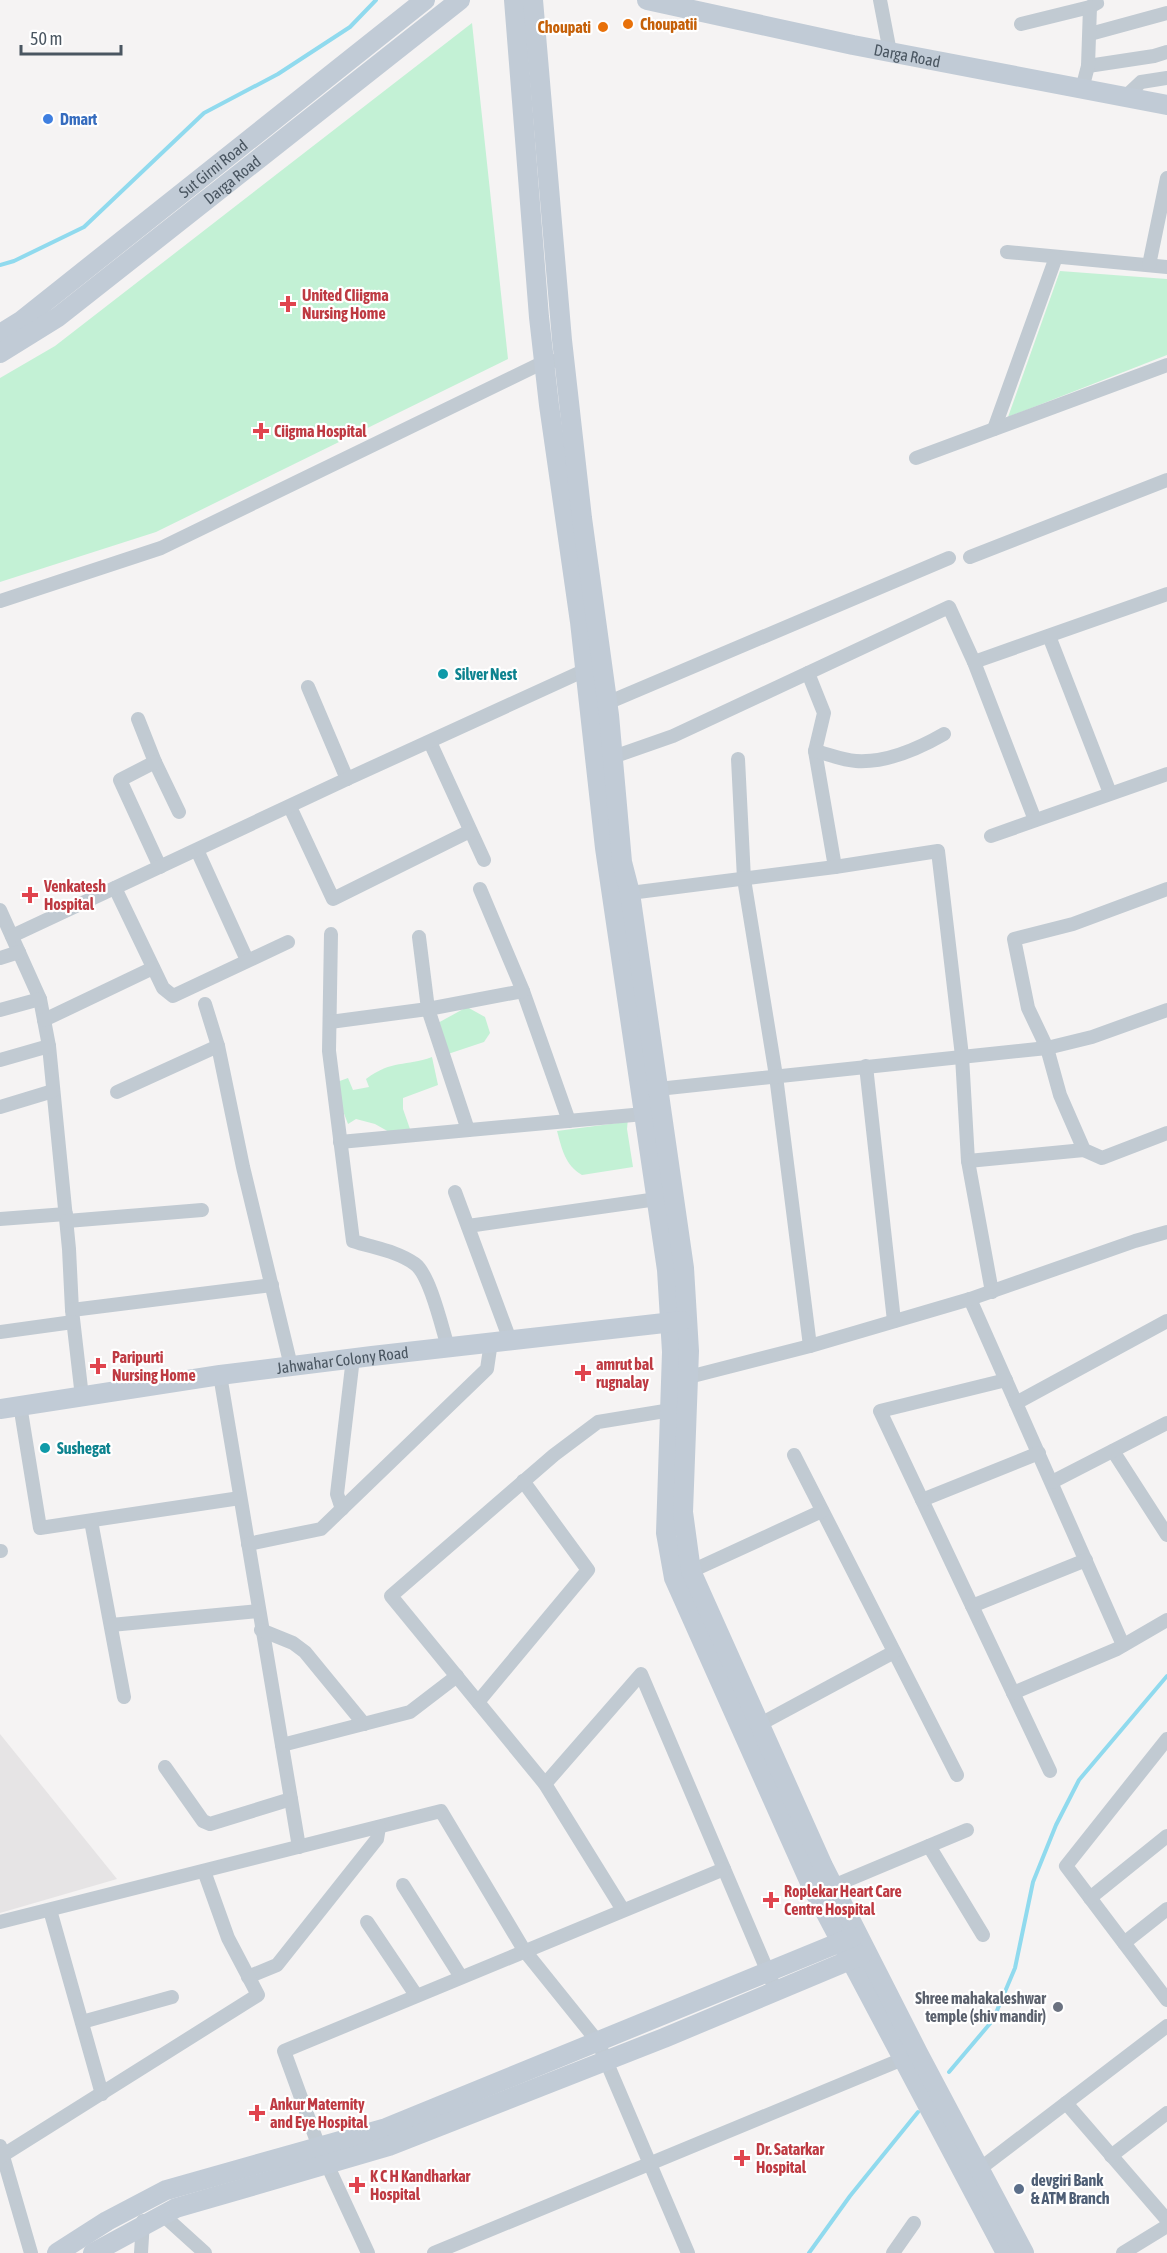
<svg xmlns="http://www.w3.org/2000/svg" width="1167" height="2253" font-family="'Asap Condensed',sans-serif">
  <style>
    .education { fill: #e6e4e5 }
    .green { fill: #c3f1d5 }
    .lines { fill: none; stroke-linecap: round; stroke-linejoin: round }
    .stream { stroke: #90daee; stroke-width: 4 }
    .street { stroke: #c1cad2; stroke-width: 14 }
    .secondary { stroke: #c1cbd6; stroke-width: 20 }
    .food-dot { fill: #e8710a; stroke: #fff; stroke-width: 2 }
    .shop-dot { fill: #3f7fe0; stroke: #fff; stroke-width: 2 }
    .health-dot { fill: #e0444e; stroke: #fff; stroke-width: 2 }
    .culture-dot { fill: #0f9aa8; stroke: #fff; stroke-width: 2 }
    .worship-dot { fill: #6b7280; stroke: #fff; stroke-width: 2 }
    .service-dot { fill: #5c6f8a; stroke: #fff; stroke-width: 2 }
    .labels { text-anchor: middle; stroke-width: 4.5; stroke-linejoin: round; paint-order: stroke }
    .food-label { font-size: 16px; font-weight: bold; fill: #c56008; stroke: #fff; text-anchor: start }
    .street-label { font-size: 16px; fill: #4a5661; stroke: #fff }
    .shop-label { font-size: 16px; font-weight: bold; fill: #366cbe; stroke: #fff; text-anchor: start }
    .health-label { font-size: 16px; font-weight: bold; fill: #be3a42; stroke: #fff; text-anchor: start }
    .culture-label { font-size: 16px; font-weight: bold; fill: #0d838f; stroke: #fff; text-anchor: start }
    .worship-label { font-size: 16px; font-weight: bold; fill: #5b616d; stroke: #fff; text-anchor: end }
    .service-label { font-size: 16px; font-weight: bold; fill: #4e5e75; stroke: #fff; text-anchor: start }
  </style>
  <rect width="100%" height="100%" fill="#f5f3f3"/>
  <!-- education -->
  <polygon class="education" points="0,1734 117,1879 0,1913"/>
  <!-- green -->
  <g class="green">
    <polygon points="472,23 508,359 156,532 0,582 0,378 55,346"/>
    <polygon points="1060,271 1167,279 1167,355 1008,417"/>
    <polygon points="467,1007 485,1017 490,1033 484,1042 448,1054 436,1024"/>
    <path d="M432,1057L438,1085L403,1098V1109L410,1129L391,1133L375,1124L356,1119L348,1124L338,1098L337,1082L348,1078L353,1090L369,1087L366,1079C393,1059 405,1067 432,1057Z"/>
    <path d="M628,1118L627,1129L633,1167L582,1175C565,1165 562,1149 557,1131L618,1123Z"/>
  </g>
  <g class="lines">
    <!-- stream -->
    <g class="stream">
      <polyline points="0,265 14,261 84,227 204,113 278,74 350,27 376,0"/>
      <polyline points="949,2072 993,2020 1015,1968 1033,1882 1056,1825 1079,1780 1167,1676"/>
      <polyline points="809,2253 850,2196 918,2112"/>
    </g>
    <!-- street -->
    <g class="street">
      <polyline points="880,0 890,52"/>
      <polyline points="1021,24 1090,7 1097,3 1096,0"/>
      <polyline points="1090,34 1167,13"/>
      <polyline points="1088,66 1154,56 1167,52"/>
      <polyline points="1082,89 1088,66 1090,7"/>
      <polyline points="1125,97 1141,82 1167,78"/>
      <polyline points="1007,252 1167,267"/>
      <polyline points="1149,265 1167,178"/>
      <polyline points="994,429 1056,257"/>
      <polyline points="916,458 1167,365"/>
      <polyline points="970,557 1167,480"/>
      <polyline points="0,601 161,548 544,362 553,361"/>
      <polyline points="1049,636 1110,793"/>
      <polyline points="974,662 1167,594"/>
      <polyline points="808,673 824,713 815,751 835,867"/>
      <polyline points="308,687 347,779"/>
      <polyline points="607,703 949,558"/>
      <polyline points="138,719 155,762 179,812"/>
      <polyline points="430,742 484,860"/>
      <path d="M815,751C828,754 842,760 856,761C887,763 918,749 944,734"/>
      <polyline points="613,757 673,736 949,607 974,662 1035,820"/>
      <polyline points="738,759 744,879 776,1076 810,1346"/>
      <polyline points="155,762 120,780 160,867"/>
      <polyline points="290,807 333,899 470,831"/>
      <polyline points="991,836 1167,774"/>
      <polyline points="197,850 247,960"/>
      <polyline points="115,888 163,988 173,996 288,942"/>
      <polyline points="480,889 523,991 569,1121"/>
      <polyline points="1167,889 1073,924 1014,939 1028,1008 1047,1048 1060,1095 1084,1150 1102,1158 1167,1133"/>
      <polyline points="630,893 835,867 938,851 962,1056 968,1161 992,1292"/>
      <polyline points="0,910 40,999 49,1046 69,1249 72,1310 82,1397"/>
      <path d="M331,934L329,1051L353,1241C374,1248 397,1251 415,1264C430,1275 442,1328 448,1347"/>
      <polyline points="12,936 347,779 592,667"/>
      <polyline points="419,937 428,1009 468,1130"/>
      <polyline points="0,958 19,952"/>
      <polyline points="205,1004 218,1046 243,1167 291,1366"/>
      <polyline points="0,1010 40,999"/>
      <polyline points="44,1020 153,968"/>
      <polyline points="330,1022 428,1009 523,991"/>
      <polyline points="0,1060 49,1046"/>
      <polyline points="866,1066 894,1321"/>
      <polyline points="658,1089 1047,1048 1092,1037 1167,1010"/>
      <polyline points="117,1092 218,1046"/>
      <polyline points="0,1107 53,1091"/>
      <polyline points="340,1142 644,1114"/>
      <polyline points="968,1161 1084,1150"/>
      <polyline points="455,1192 510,1340"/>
      <polyline points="0,1219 66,1214"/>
      <polyline points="67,1221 202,1210"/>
      <polyline points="468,1226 657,1199"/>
      <polyline points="970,1299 1123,1645"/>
      <polyline points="72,1310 272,1285"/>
      <polyline points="0,1332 73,1322"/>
      <polyline points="220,1375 299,1847"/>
      <polyline points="681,1379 810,1346 970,1299 1135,1241 1167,1232"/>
      <polyline points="1006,1380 880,1411 1050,1771"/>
      <polyline points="1016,1403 1167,1321"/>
      <polyline points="20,1405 40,1528 240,1498"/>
      <polyline points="1113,1451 1167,1535"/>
      <polyline points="794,1455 957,1775"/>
      <polyline points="1052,1482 1167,1423"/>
      <polyline points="922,1500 1039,1453"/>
      <polyline points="342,1509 337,1494 353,1358"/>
      <polyline points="91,1521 124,1697"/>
      <polyline points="248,1544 321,1529 487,1369 491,1342"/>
      <polyline points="0,1551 1,1551"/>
      <polyline points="685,1574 822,1511"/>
      <polyline points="972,1606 1086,1560"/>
      <polyline points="111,1625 259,1611"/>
      <polyline points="261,1630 293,1643 305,1652 364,1724"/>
      <polyline points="1013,1693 1117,1649 1167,1620"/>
      <polyline points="478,1702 588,1570 523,1481"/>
      <polyline points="753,1728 894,1652"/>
      <polyline points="1167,1739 1066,1866 1167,2000"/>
      <polyline points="282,1745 410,1712 457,1676"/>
      <polyline points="165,1767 203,1821 210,1824 291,1799"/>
      <polyline points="545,1784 641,1674 776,1991"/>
      <polyline points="929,1846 983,1935"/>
      <polyline points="403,1885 461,1977"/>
      <polyline points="826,1889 967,1830"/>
      <polyline points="1090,1898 1167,1836"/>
      <polyline points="50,1910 102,2094"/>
      <polyline points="623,1910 545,1784 391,1596 554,1455 598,1422 677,1409"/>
      <polyline points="0,1922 441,1811 524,1950 598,2042 688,2253"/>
      <polyline points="367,1922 416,1995"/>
      <polyline points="1124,1943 1167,1909"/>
      <polyline points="248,1977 277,1965 377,1839 379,1827"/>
      <polyline points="82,2022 172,1997"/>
      <polyline points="1066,2103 1167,2220"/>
      <polyline points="0,2146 31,2253"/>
      <polyline points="1111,2156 1167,2113"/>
      <polyline points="0,2157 258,1995 228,1938 204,1871"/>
      <polyline points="973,2174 1167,2026"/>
      <polyline points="163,2215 205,2253"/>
      <polyline points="141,2253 143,2221"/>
      <polyline points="368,2253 319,2147 284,2051 724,1869"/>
      <polyline points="434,2253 910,2056"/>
      <polyline points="893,2253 914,2223"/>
      <polyline points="1123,2253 1167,2226"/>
    </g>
    <!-- secondary -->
    <g class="secondary">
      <polyline points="514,0 539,317 549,405 580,622 605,848 667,1270 672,1352 666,1533 674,1578 811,1885 1006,2253"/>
      <polyline points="533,0 562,340 582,518 609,715 622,862 630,893 684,1268 689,1351 683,1512 691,1571 823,1866 918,2053 1024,2253"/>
      <path id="s1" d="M647,0L853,45L1167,105"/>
      <path id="s2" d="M0,334L21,321L425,0"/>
      <path id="s3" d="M0,353L58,317L460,0"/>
      <path id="s4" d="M0,1409L220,1375L372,1356L682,1321"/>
      <polyline points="57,2253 107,2221 166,2190 386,2128 853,1937"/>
      <polyline points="93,2253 176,2208 389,2146 664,2038 862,1955"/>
    </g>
  </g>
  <!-- markers -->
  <g class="food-dot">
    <circle cx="628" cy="24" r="6"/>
    <circle cx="603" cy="27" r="6"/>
  </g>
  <circle class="shop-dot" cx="48" cy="119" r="6"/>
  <g class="health-dot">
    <path d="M285 295h6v6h6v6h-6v6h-6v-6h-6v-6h6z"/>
    <path d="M258 422h6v6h6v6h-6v6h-6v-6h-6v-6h6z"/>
    <path d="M27 886h6v6h6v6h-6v6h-6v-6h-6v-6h6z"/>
    <path d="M95 1357h6v6h6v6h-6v6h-6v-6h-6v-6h6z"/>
    <path d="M580 1364h6v6h6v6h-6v6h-6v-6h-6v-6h6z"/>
    <path d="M768 1891h6v6h6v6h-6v6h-6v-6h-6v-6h6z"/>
    <path d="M254 2104h6v6h6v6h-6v6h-6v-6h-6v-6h6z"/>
    <path d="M739 2149h6v6h6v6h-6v6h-6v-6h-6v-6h6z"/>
    <path d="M354 2176h6v6h6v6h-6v6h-6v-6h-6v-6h6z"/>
  </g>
  <g class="culture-dot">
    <circle cx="443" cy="674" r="6"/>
    <circle cx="45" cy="1448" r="6"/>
  </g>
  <circle class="worship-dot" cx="1058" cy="2007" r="6"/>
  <circle class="service-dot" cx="1019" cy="2189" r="6"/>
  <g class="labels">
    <!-- food labels -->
    <g class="food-label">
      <text x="640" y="30">Choupatii</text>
      <text x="591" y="33" text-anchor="end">Choupati</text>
    </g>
    <!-- street labels -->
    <g class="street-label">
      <text dy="6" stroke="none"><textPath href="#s1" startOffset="266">Darga Road</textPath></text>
      <text dy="6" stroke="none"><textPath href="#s2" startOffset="270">Sut Girni Road</textPath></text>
      <text dy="6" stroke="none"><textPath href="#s3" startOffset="290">Darga Road</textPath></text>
      <text dy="6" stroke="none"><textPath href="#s4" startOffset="346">Jahwahar Colony Road</textPath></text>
    </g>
    <!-- shop labels -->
    <g class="shop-label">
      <text x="60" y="125">Dmart</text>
    </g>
    <!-- health labels -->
    <g class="health-label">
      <text x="302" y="301">United CIiigma<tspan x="302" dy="18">Nursing Home</tspan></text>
      <text x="274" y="437">Ciigma Hospital</text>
      <text x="44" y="892">Venkatesh<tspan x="44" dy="18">Hospital</tspan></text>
      <text x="112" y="1363">Paripurti<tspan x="112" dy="18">Nursing Home</tspan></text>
      <text x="596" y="1370">amrut bal<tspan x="596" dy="18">rugnalay</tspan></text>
      <text x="784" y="1897">Roplekar Heart Care<tspan x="784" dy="18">Centre Hospital</tspan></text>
      <text x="270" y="2110">Ankur Maternity<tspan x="270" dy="18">and Eye Hospital</tspan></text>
      <text x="756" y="2155">Dr. Satarkar<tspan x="756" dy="18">Hospital</tspan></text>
      <text x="370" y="2182">K C H Kandharkar<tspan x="370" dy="18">Hospital</tspan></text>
    </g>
    <!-- culture labels -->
    <g class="culture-label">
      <text x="455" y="680">Silver Nest</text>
      <text x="57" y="1454">Sushegat</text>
    </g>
    <!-- worship labels -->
    <g class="worship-label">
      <text x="1046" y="2004">Shree mahakaleshwar<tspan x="1046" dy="18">temple (shiv mandir)</tspan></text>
    </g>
    <!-- service labels -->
    <g class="service-label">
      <text x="1031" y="2186">devgiri Bank<tspan x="1031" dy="18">&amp; ATM Branch</tspan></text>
    </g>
  </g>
  <!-- scale -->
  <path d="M21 45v9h100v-9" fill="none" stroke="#4a5661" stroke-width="3"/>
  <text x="30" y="45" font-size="18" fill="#4a5661" stroke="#ffffff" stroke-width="4.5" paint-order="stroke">50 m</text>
</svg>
